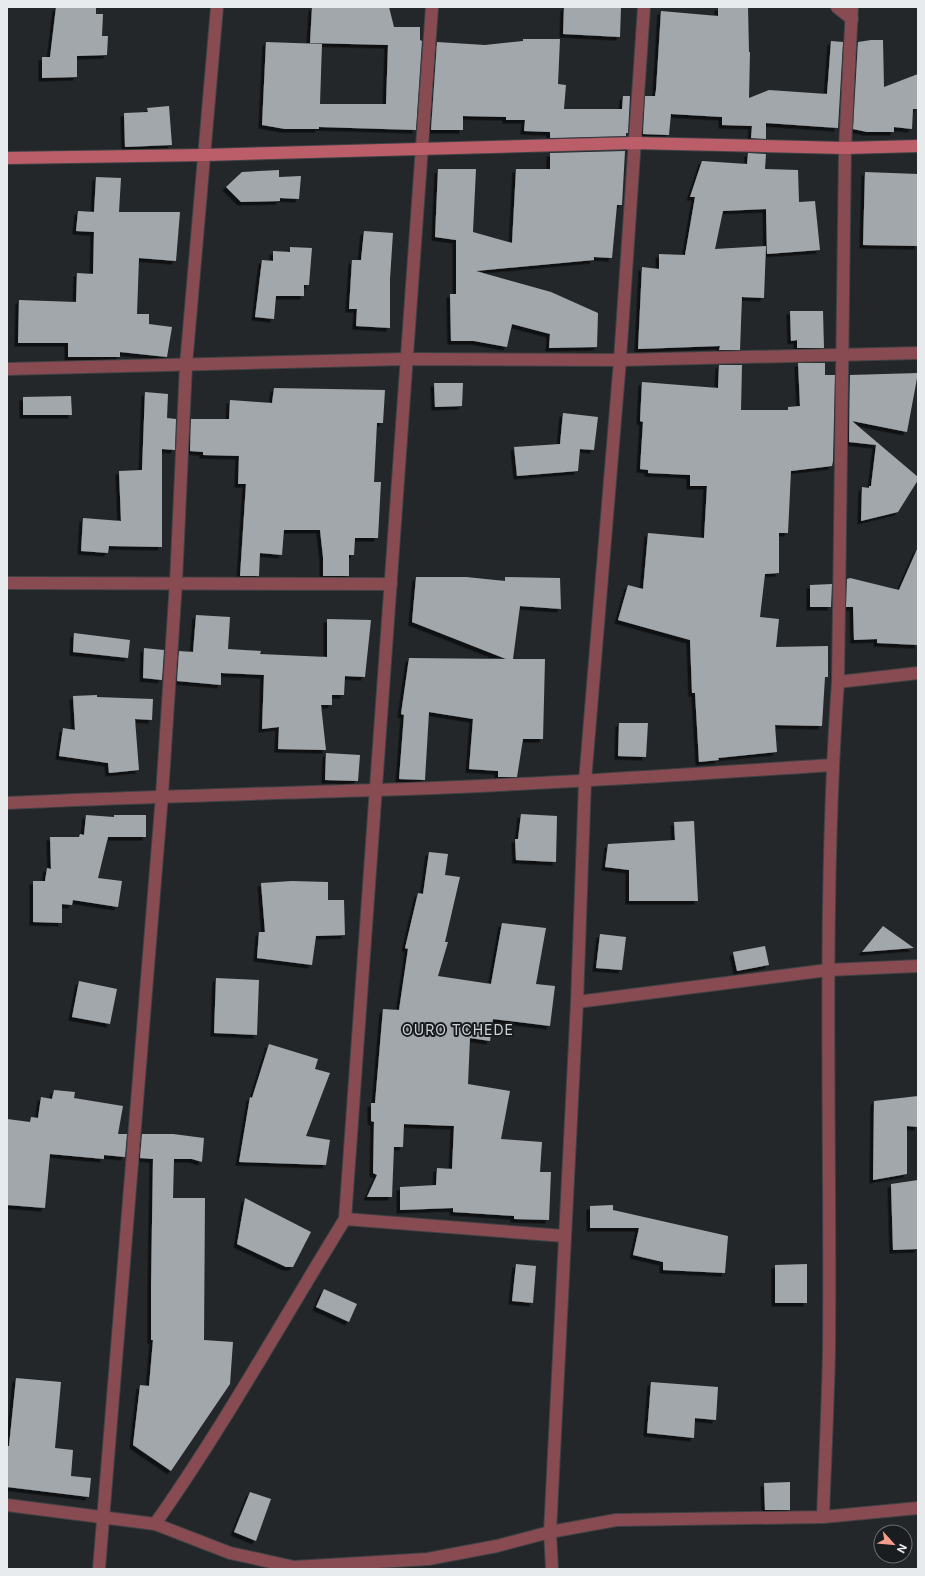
<svg xmlns="http://www.w3.org/2000/svg" width="925" height="1576" font-family="Inter,sans-serif">
  <style>
    .building { fill: #a2a7ab; filter: url(#shadow) }
    .lines { fill: none; stroke-linecap: round; stroke-linejoin: round }
    .street-casing { stroke: #3f4245; stroke-width: 14 }
    .secondary-casing { stroke: #3f4245; stroke-width: 14 }
    .street { stroke: #874b51; stroke-width: 12 }
    .secondary { stroke: #bc5e69; stroke-width: 12 }
    .labels { text-anchor: middle; stroke-width: 4; stroke-linejoin: round; paint-order: stroke }
    .quarter-label { font-size: 14px; letter-spacing: 1px; fill: #ced3d7; stroke: #1a1d20 }
  </style>
  <defs>
    <filter id="shadow"><feDropShadow dx="-3.5" dy="3.5" stdDeviation="0" flood-color="#0009"/></filter>
  </defs>
  <rect width="100%" height="100%" fill="#23272a"/>
  <!-- building -->
  <g class="building">
    <polygon points="56,7 96,7 96,14 103,14 102,36 108,36 107,55 77,56 77,77 42,78 42,57 50,57"/>
    <polygon points="312,7 389,7 394,27 420,27 420,40 422,41 416,130 319,127 319,129 285,129 262,125 266,42 322,44 320,104 386,104 388,45 310,43"/>
    <polygon points="564,7 621,7 620,37 563,34"/>
    <polygon points="718,7 748,7 749,52 750,52 749,98 769,90 827,94 831,41 843,42 838,128 766,123 766,139 751,138 752,126 722,125 722,117 671,114 669,135 643,134 645,96 655,96 656,90 661,11 718,16"/>
    <polygon points="523,39 560,39 558,84 566,85 564,109 622,109 623,96 630,96 628,133 626,133 626,136 550,138 550,132 524,131 525,120 506,120 506,117 463,116 463,130 431,130 437,42 485,45 523,41"/>
    <polygon points="871,40 883,40 884,87 918,74 918,109 913,109 912,129 894,127 894,132 867,132 853,129 858,42"/>
    <polygon points="169,106 172,145 125,147 124,113 148,112 147,108"/>
    <polygon points="625,151 622,205 617,205 612,258 594,257 594,260 476,271 551,292 598,313 597,347 549,348 550,334 512,324 507,347 474,341 451,341 450,294 456,294 456,240 435,237 438,169 476,169 473,232 512,243 516,169 550,169 550,153"/>
    <polygon points="748,153 766,154 765,169 798,170 799,202 815,201 820,250 767,254 766,209 723,211 715,249 766,246 764,298 742,297 740,350 719,350 720,346 638,349 642,267 659,269 659,254 685,255 695,197 690,197 702,161 747,164"/>
    <polygon points="279,170 279,177 301,176 299,199 280,198 280,201 241,202 226,187 242,172"/>
    <polygon points="865,172 918,174 918,246 863,245"/>
    <polygon points="96,177 121,178 119,212 180,212 176,261 139,258 137,314 149,314 149,324 172,327 167,357 120,352 120,357 68,357 68,343 18,343 19,300 76,302 77,273 93,274 94,232 76,231 78,211 94,212"/>
    <polygon points="364,231 393,233 390,279 390,328 356,326 357,309 349,309 352,260 361,260"/>
    <polygon points="290,247 312,248 309,285 304,285 304,296 276,296 274,319 255,317 262,260 273,261 273,251 290,252"/>
    <polygon points="790,311 823,311 824,348 797,348 797,340 791,341"/>
    <polygon points="798,363 825,363 825,375 835,375 833,461 832,466 791,471 788,533 779,533 779,573 765,574 760,617 779,619 776,647 828,646 828,677 825,677 822,726 775,725 777,752 718,758 719,760 699,762 695,693 692,693 690,640 618,620 628,585 643,589 648,533 704,538 707,486 690,486 690,475 648,473 648,470 640,469 643,422 640,421 642,382 718,388 719,365 742,365 741,410 788,410 788,407 800,406"/>
    <polygon points="918,373 907,432 852,421 918,477 918,480 898,512 861,521 862,487 869,488 869,486 871,486 876,445 849,442 850,375"/>
    <polygon points="434,383 463,383 462,406 435,407"/>
    <polygon points="274,388 385,390 383,423 377,423 374,482 381,482 378,538 355,538 354,555 349,555 349,576 323,576 323,557 320,530 284,530 282,555 260,553 259,576 240,576 246,484 238,484 239,456 203,455 203,452 190,451 191,419 229,419 230,400 272,403"/>
    <polygon points="145,392 168,394 167,418 176,419 175,450 162,449 162,547 109,546 108,553 81,551 83,518 121,521 119,471 142,470"/>
    <polygon points="71,396 72,415 23,415 23,397"/>
    <polygon points="563,413 598,417 594,450 580,449 578,471 517,476 514,447 560,444"/>
    <polygon points="918,547 918,645 877,643 877,639 854,640 853,607 846,607 847,579 850,578 899,590"/>
    <polygon points="416,577 466,577 505,581 505,577 560,578 561,609 520,606 513,659 545,659 543,739 523,739 517,777 498,777 498,771 469,769 473,719 429,712 425,780 399,779 404,715 401,714 409,658 506,659 412,622"/>
    <polygon points="832,584 831,607 810,607 810,585"/>
    <polygon points="196,615 230,617 228,649 261,651 260,654 327,657 327,619 371,620 365,677 345,676 344,695 332,695 332,705 321,705 326,750 278,749 279,727 262,729 264,675 221,673 221,685 177,681 179,651 193,652"/>
    <polygon points="74,633 130,640 128,658 73,652"/>
    <polygon points="144,648 164,650 162,680 143,678"/>
    <polygon points="97,695 97,697 153,699 152,720 135,719 139,770 109,773 108,763 59,756 63,728 75,730 73,696"/>
    <polygon points="619,723 648,723 646,757 618,756"/>
    <polygon points="326,753 360,755 358,781 325,780"/>
    <polygon points="521,814 557,816 556,862 516,860 515,839 518,839"/>
    <polygon points="86,815 114,817 114,815 146,815 146,837 108,837 98,878 122,881 118,907 73,900 72,905 62,904 62,923 33,922 33,881 45,881 47,868 51,869 50,837 79,837 80,834 84,835"/>
    <polygon points="694,821 698,901 629,901 629,870 605,867 608,844 675,840 674,822"/>
    <polygon points="429,852 448,854 445,875 460,877 445,942 448,942 438,976 491,984 502,923 546,928 536,984 555,986 550,1026 493,1019 490,1041 470,1038 468,1084 510,1091 501,1139 542,1142 540,1172 551,1172 549,1220 514,1219 514,1216 453,1212 453,1208 400,1210 400,1187 436,1185 437,1168 452,1169 454,1126 404,1124 403,1147 394,1147 392,1197 367,1197 377,1175 373,1173 374,1122 371,1121 371,1103 375,1103 383,1009 399,1010 408,949 405,948 418,893 423,894"/>
    <polygon points="292,881 328,882 328,900 344,900 345,935 316,936 312,965 257,958 259,932 265,932 261,883"/>
    <polygon points="883,926 914,948 862,952"/>
    <polygon points="600,934 626,937 622,970 596,968"/>
    <polygon points="765,946 769,965 737,971 733,952"/>
    <polygon points="216,978 259,980 257,1035 214,1033"/>
    <polygon points="79,981 117,989 110,1024 72,1017"/>
    <polygon points="269,1044 318,1059 315,1069 330,1073 306,1136 330,1140 326,1165 239,1162 250,1097 252,1098"/>
    <polygon points="54,1090 75,1092 74,1098 123,1106 118,1134 127,1134 125,1157 104,1155 104,1159 50,1154 45,1208 7,1205 7,1119 30,1122 31,1117 38,1118 41,1097 52,1099"/>
    <polygon points="918,1096 918,1127 907,1126 907,1174 873,1180 874,1101"/>
    <polygon points="142,1134 173,1134 204,1138 202,1162 192,1159 174,1159 173,1198 205,1198 204,1340 233,1342 230,1384 171,1471 133,1445 140,1385 149,1386 153,1340 151,1340 151,1288 153,1159 140,1158"/>
    <polygon points="918,1180 918,1249 893,1250 891,1184"/>
    <polygon points="245,1198 311,1232 293,1267 286,1267 237,1244"/>
    <polygon points="613,1205 613,1210 728,1236 725,1273 663,1270 663,1262 633,1255 639,1228 590,1228 590,1206"/>
    <polygon points="516,1264 536,1266 533,1303 512,1301"/>
    <polygon points="807,1264 807,1303 775,1303 775,1265"/>
    <polygon points="324,1289 357,1304 349,1322 316,1307"/>
    <polygon points="16,1378 61,1382 55,1448 73,1450 71,1476 91,1478 89,1497 7,1487 7,1446 9,1446"/>
    <polygon points="651,1382 718,1387 716,1420 695,1418 694,1438 647,1433"/>
    <polygon points="790,1482 790,1510 765,1510 764,1483"/>
    <polygon points="250,1492 271,1499 256,1541 234,1532"/>
  </g>
  <g class="lines">
    <!-- street casing -->
    <g class="street-casing">
      <g id="street">
        <polyline points="837,7 852,19"/>
        <polyline points="7,369 406,359 620,360 918,353"/>
        <polyline points="7,583 391,584"/>
        <polyline points="838,682 918,673"/>
        <path d="M7,803C130,797 253,794 376,790C528,785 680,775 832,765"/>
        <polyline points="577,1002 828,970 918,966"/>
        <polyline points="345,1219 564,1236"/>
        <path d="M7,1505L155,1524C224,1426 282,1321 345,1219L432,7"/>
        <path d="M823,1517C825,1461 828,1405 829,1349C831,1127 822,904 838,682L845,148L852,7"/>
        <polyline points="155,1524 230,1553 294,1567 428,1559 497,1546 550,1532 616,1520 823,1517 918,1508"/>
        <polyline points="99,1569 162,795 176,582 186,365 217,7"/>
        <polyline points="552,1569 550,1532 577,1002 585,781 620,360 644,7"/>
      </g>
    </g>
    <!-- secondary casing -->
    <g class="secondary-casing">
      <polyline id="secondary" points="7,158 204,155 634,143 845,148 918,146"/>
    </g>
    <!-- street -->
    <use href="#street" class="street"/>
    <!-- secondary -->
    <use href="#secondary" class="secondary"/>
  </g>
  <g class="labels">
    <!-- quarter labels -->
    <g class="quarter-label">
      <text x="458" y="1035">OURO TCHEDE</text>
    </g>
  </g>
  <!-- border -->
  <rect width="925" height="1576" fill="none" stroke="#e8ebed" stroke-width="16"/>
  <!-- north arrow -->
  <g transform="translate(893 1544) rotate(117)"><circle r="19" fill="#1a1d20" stroke="#6c6f72"/>
  <path d="M0-3L7 15L0 10L-7 15Z" fill="#f49d8c"/>
  <text y="-6" font-size="11" font-weight="bold" text-anchor="middle" fill="#e8ebed">N</text>
  </g>
</svg>
